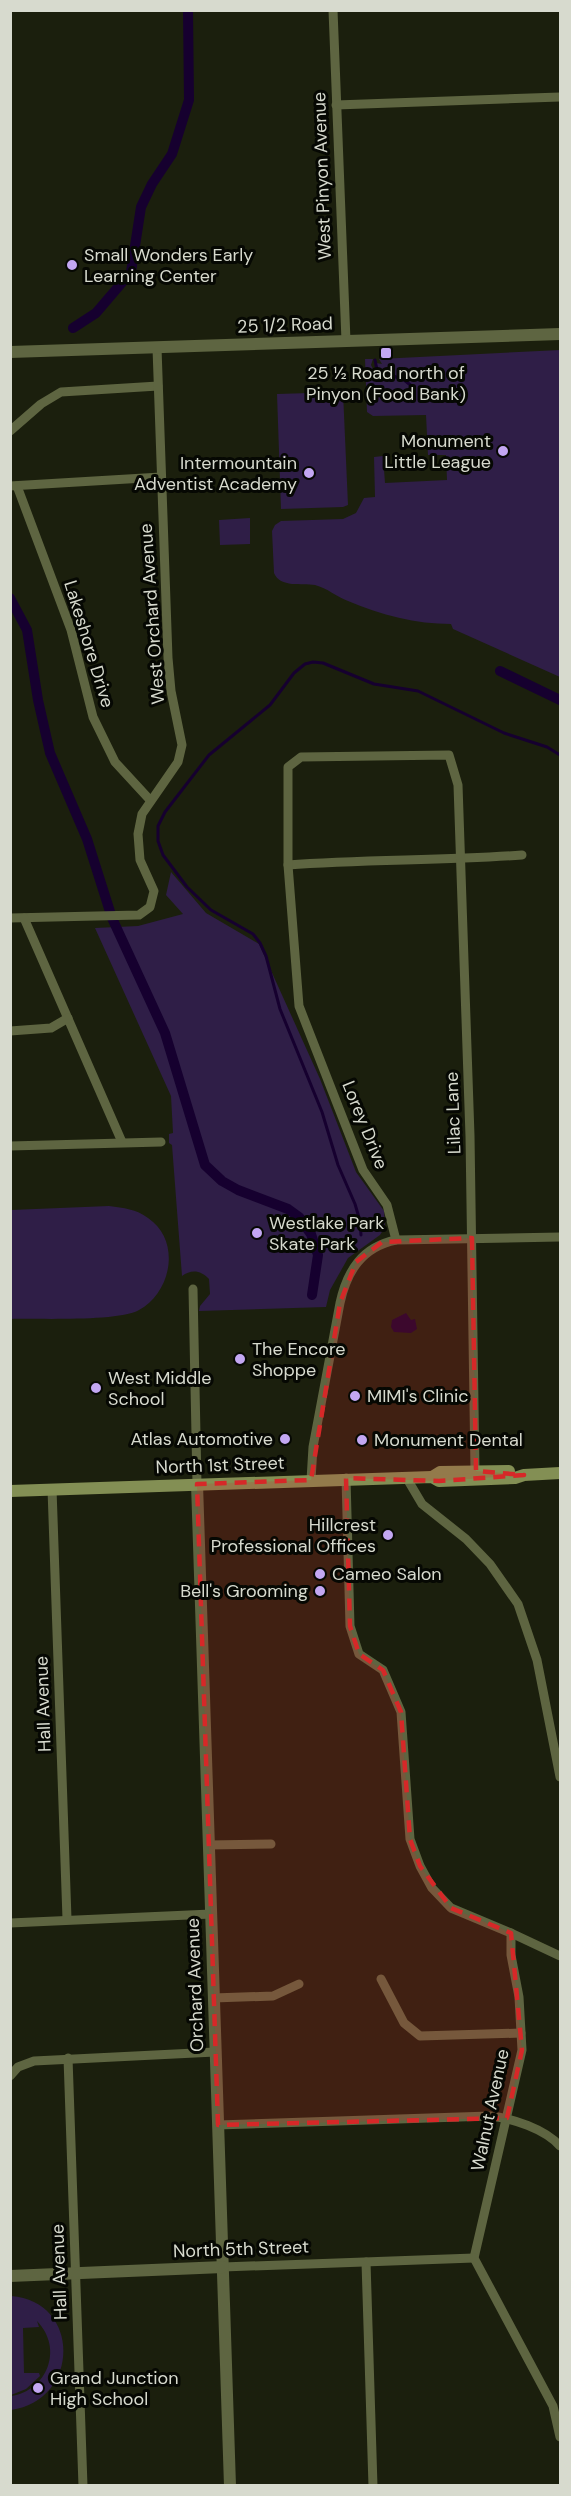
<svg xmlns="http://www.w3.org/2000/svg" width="571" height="2496" font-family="'DM Sans',sans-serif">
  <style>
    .green { fill: #2f1e47 }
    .water { fill: #16002f }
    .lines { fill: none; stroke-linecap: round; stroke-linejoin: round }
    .stream { stroke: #16002f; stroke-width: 3 }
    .canal { stroke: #16002f; stroke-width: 10 }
    .minor { stroke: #5e6541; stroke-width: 9 }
    .tertiary { stroke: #5e6541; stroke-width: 12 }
    .secondary { stroke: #838f54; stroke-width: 12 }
    .marked { fill: #d62828; fill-opacity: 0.2; stroke: #d62828; stroke-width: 4.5; stroke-dasharray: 12 8; stroke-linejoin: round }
    .poi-dot { fill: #c3a7f2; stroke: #060803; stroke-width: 2 }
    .labels { text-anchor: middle; stroke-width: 6; stroke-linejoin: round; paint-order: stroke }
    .street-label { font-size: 18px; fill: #d7dace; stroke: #060803 }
    .poi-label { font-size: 18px; fill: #d7dace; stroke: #060803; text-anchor: start }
  </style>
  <rect width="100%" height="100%" fill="#1b1f0d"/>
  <!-- green -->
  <g class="green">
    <path d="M560,350V677L453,629L451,624C416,624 381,615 348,601C337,597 327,588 315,585C302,583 280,588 274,573L272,531L275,525L281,521L343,519L356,513L364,498L375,497L374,457L383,456L385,483L447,480L446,455H428L426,415L373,416L367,412L365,359H373L371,365L373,369L404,381L413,388L408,381L378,368L376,363L382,364L379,359Z"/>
    <polygon points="343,392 348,505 343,507 281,509 277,394"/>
    <polygon points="250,518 250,544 220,545 219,520"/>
    <path d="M171,872L206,913L259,944L320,1079L356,1172L384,1211L385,1227L380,1235L348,1258L330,1290L326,1307L199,1311L200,1306L210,1294L209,1279C201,1270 191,1269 182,1276L172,1145L169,1143V1134L173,1133L171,1096L95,928L138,926L183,914L166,895Z"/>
    <path d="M109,1206C124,1208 136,1209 148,1218C182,1241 171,1293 139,1310C118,1322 38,1318 11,1319V1210Z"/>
    <path d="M11,2296C81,2301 81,2400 11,2410V2396C47,2391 64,2349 37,2321L39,2327L23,2328L24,2373H39L40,2376L26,2389L11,2395Z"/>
  </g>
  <!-- water -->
  <polygon class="water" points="406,1313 411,1320 415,1319 417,1329 411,1333 394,1332 391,1327 392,1320"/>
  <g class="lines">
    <!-- stream -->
    <g class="stream">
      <polyline points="375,360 377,370 404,380 413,387"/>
      <polyline points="361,1235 360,1221 355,1204 338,1165 322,1112 280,1009 266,956 260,943 253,934 211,910 187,887 163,855 158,841 158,826 165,812 209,755 270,705 294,673 305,664 313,662 323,663 374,684 418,691 504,733 547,747 560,755"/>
    </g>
    <!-- canal -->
    <g class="canal">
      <polyline points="73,328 96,313 131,272 141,207 152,184 172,154 189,100 188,10"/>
      <polyline points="10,598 27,630 38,700 50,753 87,839 112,918 165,1033 205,1165 222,1181 238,1190 288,1209 299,1217 311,1234 318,1255 312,1295"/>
      <polyline points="500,671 560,700"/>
    </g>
    <!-- minor -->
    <g class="minor">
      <polyline points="333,10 346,341"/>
      <polyline points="336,105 560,97"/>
      <polyline points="10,431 41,404 61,392 158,386"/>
      <polyline points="10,486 161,477"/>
      <polyline points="17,486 71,630 93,717 115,762 150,800"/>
      <path d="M288,865C366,859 444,861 522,855"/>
      <polyline points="10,918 139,915 150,907 154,891 140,860 138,834 142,814 178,762 182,745 171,691 168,658 157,348"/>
      <polyline points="24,918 122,1142"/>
      <polyline points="10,1031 51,1028 68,1018"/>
      <polyline points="10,1146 161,1142"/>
      <polyline points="396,1240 387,1205 363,1170 299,1006 288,865 288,767 301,757 449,755 458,785 470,1136 475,1471"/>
      <polyline points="193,1289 197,1484"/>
      <polyline points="406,1477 422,1504 466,1539 490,1564 518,1604 537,1660 560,1777"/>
      <polyline points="346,1478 350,1626 359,1654 383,1670 401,1712 410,1839 420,1866 432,1888 451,1908 511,1933 511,1955 519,1997 522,2050 474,2258 553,2406 560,2437"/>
      <path d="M311,1480L313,1447L340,1303C347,1271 362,1247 396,1240L560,1237"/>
      <polyline points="52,1489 67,1919"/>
      <polyline points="208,1845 271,1844"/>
      <polyline points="10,1923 211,1914"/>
      <polyline points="511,1933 560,1956"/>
      <polyline points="381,1979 404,2023 420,2036 521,2033"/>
      <polyline points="213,1998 273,1996 299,1984"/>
      <polyline points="68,2058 83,2486"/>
      <polyline points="10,2076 18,2067 34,2061 215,2052"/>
      <path d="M218,2125L490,2116C512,2118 545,2129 560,2146"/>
      <polyline points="366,2262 373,2486"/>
      <polyline points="223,2267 474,2258"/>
    </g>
    <!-- tertiary -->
    <g class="tertiary">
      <polyline points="10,352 560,334"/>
      <polyline points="197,1484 230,2486"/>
      <polyline points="10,2276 223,2267"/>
    </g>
    <!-- secondary -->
    <g class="secondary">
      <polyline points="432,1477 440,1472 509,1471"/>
      <polyline points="10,1491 432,1477 439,1481 515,1478 524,1475 560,1473"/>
    </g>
  </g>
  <!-- marked area -->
  <path class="marked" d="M472,1238L476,1471L524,1475L439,1481L346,1478L350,1626L359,1654L383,1670L401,1712L410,1839L420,1866L451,1908L511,1933L522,2050L507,2118L218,2125L197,1484L311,1480L340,1303L356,1262L382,1242Z"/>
  <!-- markers -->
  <g class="poi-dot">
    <circle cx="72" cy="265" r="6"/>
    <rect x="380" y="347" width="12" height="12" rx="3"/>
    <circle cx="503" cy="451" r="6"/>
    <circle cx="309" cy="473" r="6"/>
    <circle cx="257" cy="1233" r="6"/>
    <circle cx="240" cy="1359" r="6"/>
    <circle cx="96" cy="1388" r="6"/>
    <circle cx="355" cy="1396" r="6"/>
    <circle cx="285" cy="1439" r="6"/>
    <circle cx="362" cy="1440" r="6"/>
    <circle cx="388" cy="1535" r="6"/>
    <circle cx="320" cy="1574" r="6"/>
    <circle cx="320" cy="1591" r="6"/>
    <circle cx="38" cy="2388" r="6"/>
  </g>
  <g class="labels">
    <!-- street labels -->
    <g class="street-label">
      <text transform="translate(322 176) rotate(-92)" y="6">West Pinyon Avenue</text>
      <text transform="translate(285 325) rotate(-2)" y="6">25 1/2 Road</text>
      <text transform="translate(152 614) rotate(-94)" y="6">West Orchard Avenue</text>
      <text transform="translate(89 644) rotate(73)" y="6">Lakeshore Drive</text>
      <text transform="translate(453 1113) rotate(-92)" y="6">Lilac Lane</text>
      <text transform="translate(365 1125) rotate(68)" y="6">Lorey Drive</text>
      <text transform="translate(220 1465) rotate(-2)" y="6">North 1st Street</text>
      <text transform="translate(43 1704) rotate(-92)" y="6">Hall Avenue</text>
      <text transform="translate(195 1985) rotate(-92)" y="6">Orchard Avenue</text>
      <text transform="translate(490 2110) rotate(-78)" y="6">Walnut Avenue</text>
      <text transform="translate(241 2249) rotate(-2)" y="6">North 5th Street</text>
      <text transform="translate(59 2272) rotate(-92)" y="6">Hall Avenue</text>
    </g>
    <!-- poi labels -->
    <g class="poi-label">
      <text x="84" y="261">Small Wonders Early<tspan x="84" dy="21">Learning Center</tspan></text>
      <text x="386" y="379" text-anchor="middle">25 ½ Road north of<tspan x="386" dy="21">Pinyon (Food Bank)</tspan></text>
      <text x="491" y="447" text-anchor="end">Monument<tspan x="491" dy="21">Little League</tspan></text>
      <text x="297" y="469" text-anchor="end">Intermountain<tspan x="297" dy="21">Adventist Academy</tspan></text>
      <text x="269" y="1229">Westlake Park<tspan x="269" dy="21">Skate Park</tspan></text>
      <text x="252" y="1355">The Encore<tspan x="252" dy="21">Shoppe</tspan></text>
      <text x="108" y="1384">West Middle<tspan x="108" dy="21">School</tspan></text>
      <text x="367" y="1402">MIMI's Clinic</text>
      <text x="273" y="1445" text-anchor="end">Atlas Automotive</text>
      <text x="374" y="1446">Monument Dental</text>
      <text x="376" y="1531" text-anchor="end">Hillcrest<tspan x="376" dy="21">Professional Offices</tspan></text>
      <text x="332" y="1580">Cameo Salon</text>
      <text x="308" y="1597" text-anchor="end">Bell's Grooming</text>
      <text x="50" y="2384">Grand Junction<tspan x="50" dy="21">High School</tspan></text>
    </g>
  </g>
  <!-- border -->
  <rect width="571" height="2496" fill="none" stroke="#d7dace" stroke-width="24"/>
</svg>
